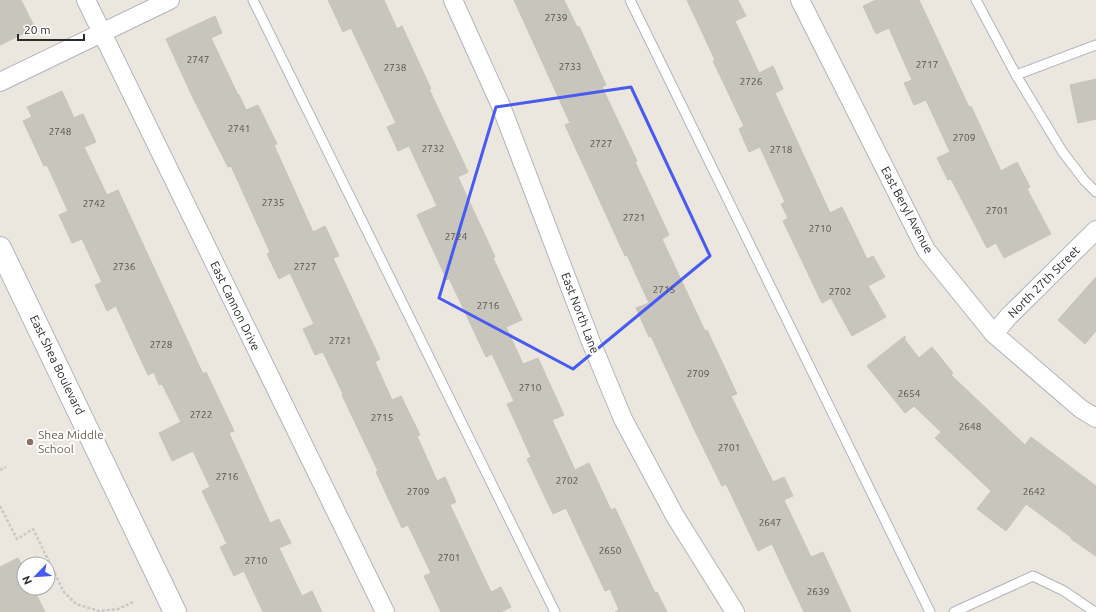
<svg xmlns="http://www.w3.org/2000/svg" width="1096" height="612" font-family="Ubuntu,sans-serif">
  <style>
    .building { fill: #c8c5bc; stroke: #c7c3b7 }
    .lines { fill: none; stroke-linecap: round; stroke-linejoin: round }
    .lane-casing { stroke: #b1b3be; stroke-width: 11 }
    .street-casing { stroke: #b1b3be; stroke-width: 20 }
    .secondary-casing { stroke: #b1b3be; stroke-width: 24 }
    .path { stroke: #c8c8c8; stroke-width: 2.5; stroke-dasharray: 3 2; stroke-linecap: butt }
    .lane { stroke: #fff; stroke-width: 9 }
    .street { stroke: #fff; stroke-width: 18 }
    .secondary { stroke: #fff; stroke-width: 22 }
    .marked { fill: none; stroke: #475bf0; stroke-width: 3; stroke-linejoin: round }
    .education-dot { fill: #8d6e63; stroke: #fff; stroke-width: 1.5 }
    .labels { text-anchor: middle; stroke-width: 4; stroke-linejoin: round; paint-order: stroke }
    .number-label { font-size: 10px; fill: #52524f }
    .street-label { font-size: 12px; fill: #2b2b2b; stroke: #fff }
    .education-label { font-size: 12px; fill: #785e54; stroke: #fff; text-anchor: start }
  </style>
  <rect width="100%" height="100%" fill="#ece7de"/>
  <!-- building -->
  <g class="building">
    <polygon points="0,0 21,0 35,28 0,45"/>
    <polygon points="328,0 384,0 397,29 402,26 431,89 429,89 468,172 458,177 495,257 493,258 522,320 506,327 523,364 538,358 564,415 552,420 575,470 589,463 611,510 615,508 655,593 657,592 667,612 615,612 619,610 610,589 605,591 566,508 553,514 527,459 531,457 507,404 514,401 492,354 486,357 449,278 447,280 417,215 437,206 409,146 398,151 387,127 396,123 351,28 343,32"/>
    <polygon points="514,0 564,0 577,27 579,26 606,85 602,87 637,161 635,162 669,235 662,239 705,331 707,330 737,394 731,396 773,482 784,477 793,496 784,500 811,557 823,552 851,612 804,612 772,544 758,551 726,484 722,486 694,429 651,336 649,337 636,308 649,303 627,255 625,256 565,125 570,123"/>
    <polygon points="687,0 738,0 746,16 735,21 759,73 773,66 783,89 775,93 830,213 842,207 867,259 873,256 885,277 868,286 886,317 852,336 831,298 822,303 783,221 788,218 781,204 785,202 760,147 749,152 739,129 744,126 713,61 715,60"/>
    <polygon points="876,0 919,0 969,107 971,106 1001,171 1017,162 1030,187 1027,189 1051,234 1004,258 996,243 987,248 951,179 948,180 937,158 950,152 926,100 914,105 904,83 912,80 889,28 876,34 863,6"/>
    <polygon points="215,16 222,33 211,38 238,95 239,95 246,110 258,105 277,144 274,145 313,232 325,226 339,256 333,258 380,359 375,362 392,400 401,396 420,435 417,436 437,481 445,477 456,502 450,505 491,592 501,587 511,607 501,612 441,612 424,576 431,573 408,525 402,528 376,472 378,471 342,395 343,394 323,352 315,355 303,329 314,324 290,273 279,279 267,254 270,252 231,166 228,167 193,98 166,39"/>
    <polygon points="1096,79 1096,119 1078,123 1070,85"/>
    <polygon points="62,91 74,118 83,114 96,142 84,147 107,195 118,190 203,374 206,372 234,431 229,433 270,523 279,519 291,543 279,548 302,596 312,591 322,612 263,612 244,571 234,576 220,547 227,544 202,491 210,487 193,451 172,461 159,433 181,422 162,384 159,385 154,372 148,375 116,306 107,311 95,285 102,282 82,239 72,243 59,215 68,211 47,165 44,166 23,121 32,117 27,107"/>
    <polygon points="1096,277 1096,331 1085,344 1058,320"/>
    <polygon points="905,336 905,340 919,358 932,347 953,373 951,375 1025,445 1031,437 1096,486 1096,556 1071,539 1072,538 1026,504 1006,531 977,509 991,491 935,438 941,432 914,406 905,413 867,366"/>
    <polygon points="18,558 24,569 24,588 33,588 45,612 0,612 0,567"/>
  </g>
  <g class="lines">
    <!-- lane casing -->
    <g class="lane-casing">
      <g id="lane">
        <polyline points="253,0 555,612"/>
        <polyline points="630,0 930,612"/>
        <polyline points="976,0 1016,75 1062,151 1084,180 1096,192"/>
        <polyline points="1016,75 1096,45"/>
        <polyline points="954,612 1033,576 1064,591 1095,612"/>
      </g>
    </g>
    <!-- street casing -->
    <g class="street-casing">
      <g id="street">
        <polyline points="86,0 385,612"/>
        <polyline points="453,0 501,106 591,342 623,419 675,516 735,612"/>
        <polyline points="800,0 926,250 994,334 1081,409 1096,418"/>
        <polyline points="0,82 170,0"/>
        <polyline points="994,334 1008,317 1096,230"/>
      </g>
    </g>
    <!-- secondary casing -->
    <g class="secondary-casing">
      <polyline id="secondary" points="0,248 175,612"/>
    </g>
    <!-- path -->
    <g class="path">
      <polyline points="43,449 55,443"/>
      <polyline points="0,470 6,467"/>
      <polyline points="0,506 17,539 33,529 64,592 76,604 99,611 118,609 133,602"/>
    </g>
    <!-- lane -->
    <use href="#lane" class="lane"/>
    <!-- street -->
    <use href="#street" class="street"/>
    <!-- secondary -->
    <use href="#secondary" class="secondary"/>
  </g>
  <!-- marked area -->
  <path class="marked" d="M631,87L710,256L573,369L439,298L496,107Z"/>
  <!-- markers -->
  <circle class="education-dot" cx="30" cy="442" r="4"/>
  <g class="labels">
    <!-- number labels -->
    <g class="number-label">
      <text x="556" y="21">2739</text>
      <text x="198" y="63">2747</text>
      <text x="927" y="68">2717</text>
      <text x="570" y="70">2733</text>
      <text x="395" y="71">2738</text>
      <text x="751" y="85">2726</text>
      <text x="239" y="132">2741</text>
      <text x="60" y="135">2748</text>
      <text x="964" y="141">2709</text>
      <text x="601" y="147">2727</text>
      <text x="433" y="152">2732</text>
      <text x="781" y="153">2718</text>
      <text x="273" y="206">2735</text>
      <text x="94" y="207">2742</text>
      <text x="997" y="214">2701</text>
      <text x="634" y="221">2721</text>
      <text x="820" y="232">2710</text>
      <text x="456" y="240">2724</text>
      <text x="124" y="270">2736</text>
      <text x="305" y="270">2727</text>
      <text x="664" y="293">2715</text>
      <text x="840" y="295">2702</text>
      <text x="488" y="309">2716</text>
      <text x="340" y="344">2721</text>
      <text x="161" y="348">2728</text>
      <text x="698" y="377">2709</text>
      <text x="530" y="391">2710</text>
      <text x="909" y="397">2654</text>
      <text x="201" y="418">2722</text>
      <text x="382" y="421">2715</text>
      <text x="970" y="430">2648</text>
      <text x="729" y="451">2701</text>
      <text x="227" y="480">2716</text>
      <text x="567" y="484">2702</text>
      <text x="418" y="495">2709</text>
      <text x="1034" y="495">2642</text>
      <text x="770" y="526">2647</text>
      <text x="610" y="554">2650</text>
      <text x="449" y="561">2701</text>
      <text x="256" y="564">2710</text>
      <text x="818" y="595">2639</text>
    </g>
    <!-- street labels -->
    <g class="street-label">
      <text transform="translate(907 210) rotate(62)" y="4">East Beryl Avenue</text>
      <text transform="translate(1044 282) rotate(-45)" y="4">North 27th Street</text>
      <text transform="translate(235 306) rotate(64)" y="4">East Cannon Drive</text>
      <text transform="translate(580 313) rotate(69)" y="4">East North Lane</text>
      <text transform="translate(57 365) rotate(64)" y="4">East Shea Boulevard</text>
    </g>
    <!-- education labels -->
    <g class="education-label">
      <text x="38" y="439">Shea Middle<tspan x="38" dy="14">School</tspan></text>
    </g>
  </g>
  <!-- north arrow -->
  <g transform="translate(36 576) rotate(245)"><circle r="19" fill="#ffffff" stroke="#aaaaaa"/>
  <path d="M0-3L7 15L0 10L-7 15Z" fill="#475bf0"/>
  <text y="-6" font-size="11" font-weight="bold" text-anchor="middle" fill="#2b2b2b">N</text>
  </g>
  <!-- scale -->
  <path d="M18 34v6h66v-6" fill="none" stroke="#2b2b2b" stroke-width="2"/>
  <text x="24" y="34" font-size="12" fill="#2b2b2b" stroke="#ffffff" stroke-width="3" paint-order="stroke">20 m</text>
</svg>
